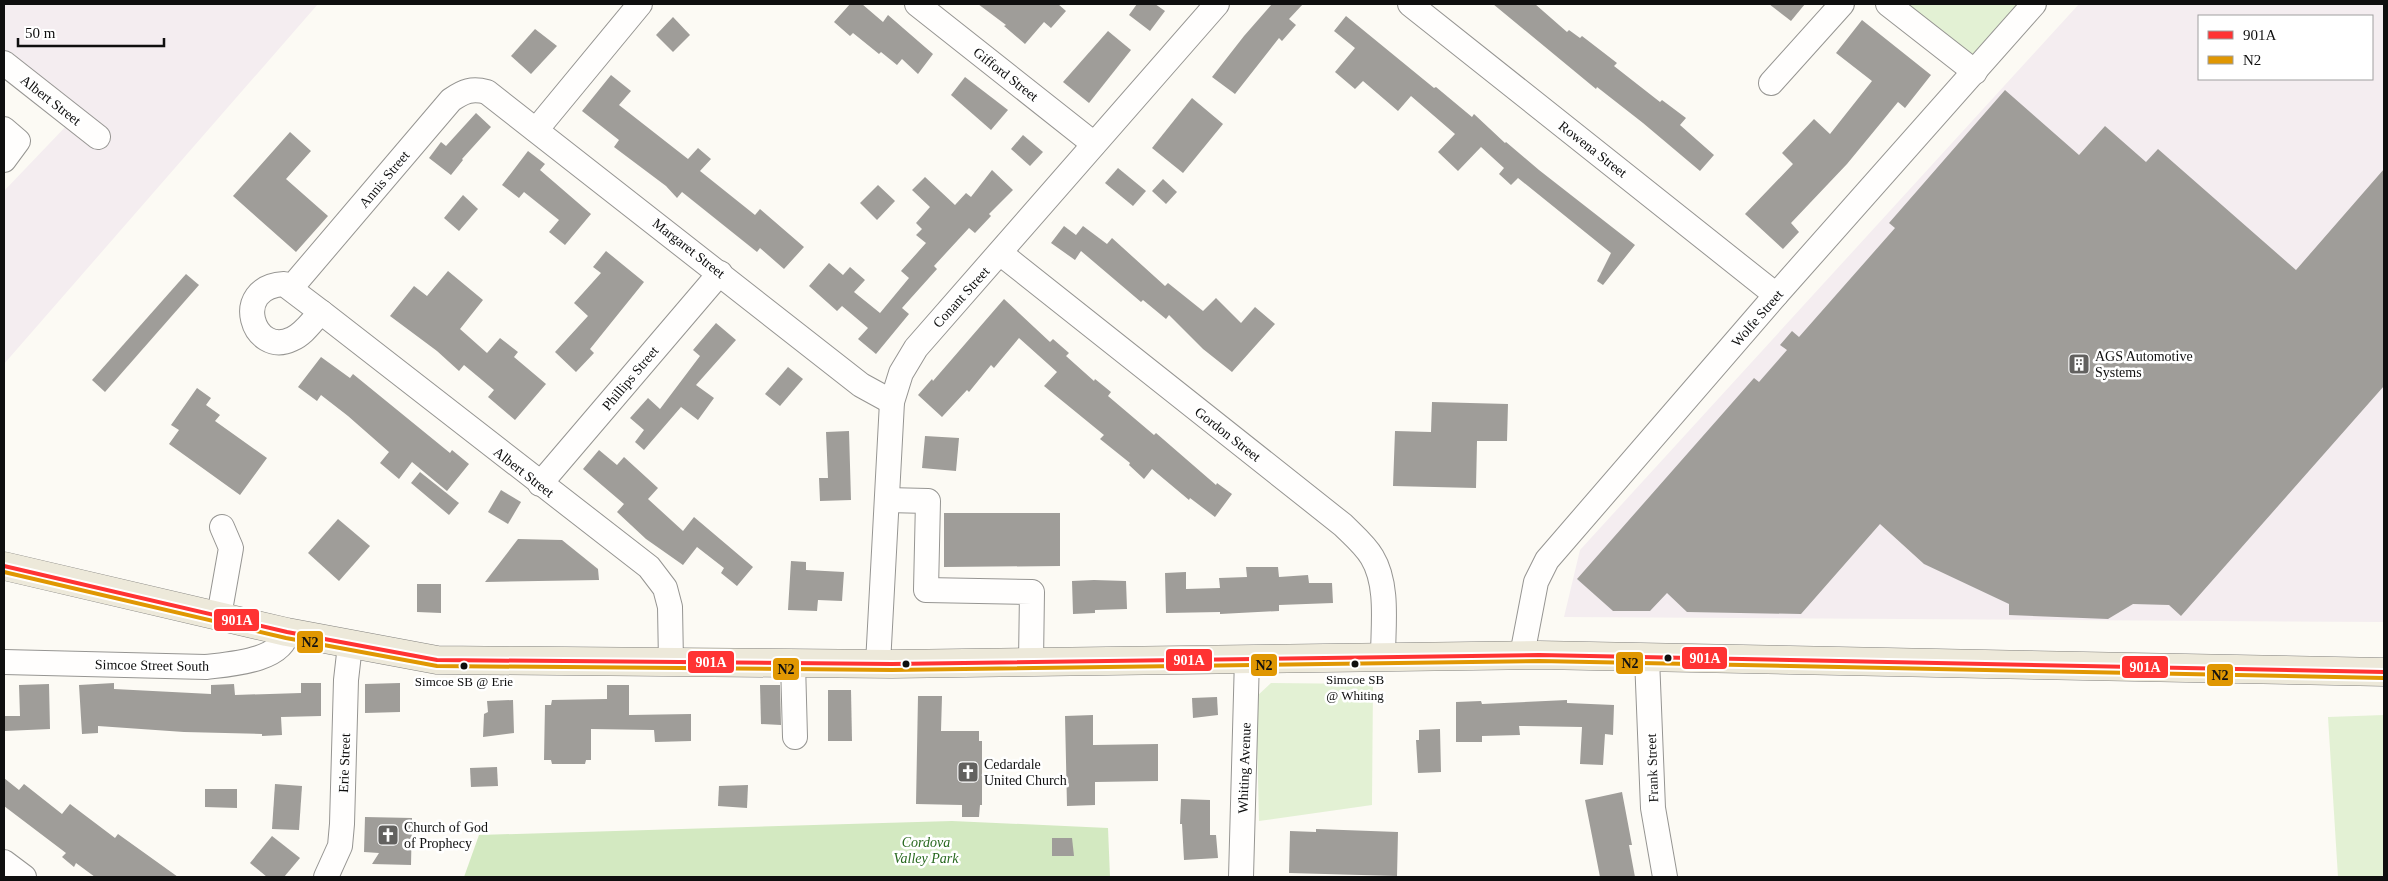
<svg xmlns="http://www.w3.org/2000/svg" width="2388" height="881" font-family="'Times New Roman',serif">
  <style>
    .industrial { fill: #f4edf0; fill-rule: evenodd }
    .green { fill: #e3f1d4 }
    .forest { fill: #d3e9c1 }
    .building { fill: #9f9d99 }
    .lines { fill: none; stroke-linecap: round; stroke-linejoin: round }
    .minor-casing { stroke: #969592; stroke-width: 26 }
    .major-casing { stroke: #83827f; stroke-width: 29 }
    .minor { stroke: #fffefd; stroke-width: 24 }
    .major { stroke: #ede9da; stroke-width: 28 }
    .bus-1-casing { stroke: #fff; stroke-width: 8 }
    .bus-2-casing { stroke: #fff; stroke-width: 8 }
    .bus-1 { stroke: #f33; stroke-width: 4 }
    .bus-2 { stroke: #e09702; stroke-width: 4 }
    .bus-dot { fill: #0f0f0f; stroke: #fff; stroke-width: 2 }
    .labels { text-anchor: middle; stroke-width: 5; stroke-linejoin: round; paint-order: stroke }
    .bus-label { font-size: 13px; fill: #0f0f0f; stroke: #fff }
    .street-label { font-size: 14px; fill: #0f0f0f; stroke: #fff }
    .poi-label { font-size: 14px; fill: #0f0f0f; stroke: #fff; text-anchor: start }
    .park-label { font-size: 14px; font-style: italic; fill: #27681e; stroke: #fff }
    .line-badge { stroke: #fff; stroke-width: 2 }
    .badge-label { font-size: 14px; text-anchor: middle; font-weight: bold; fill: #fff }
    .pale-badge-label { font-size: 14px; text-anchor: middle; font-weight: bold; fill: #111 }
  </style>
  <rect width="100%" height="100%" fill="#fcfaf4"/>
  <!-- industrial -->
  <g class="industrial">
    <polygon points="4,4 318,4 4,364 4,191 69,123 4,71"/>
    <path d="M2079,4H2384V622L1564,617L1580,550ZM2199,16H2372V79H2199Z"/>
  </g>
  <!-- green -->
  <g class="green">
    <polygon points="1898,4 2022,4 1972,61"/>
    <polygon points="1271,683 1373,684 1372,805 1259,821 1256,697"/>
    <polygon points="2384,715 2384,877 2338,877 2328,717"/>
  </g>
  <!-- forest -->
  <polygon class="forest" points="952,821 1108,828 1110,877 464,877 479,835"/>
  <!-- building -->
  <g class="building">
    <polygon points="850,4 862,4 883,22 888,15 933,54 918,74 902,59 897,65 881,52 879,54 853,33 850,36 834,22"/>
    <polygon points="978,4 1058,4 1066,11 1051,28 1044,22 1025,44 1004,26 1006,25"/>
    <polygon points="1137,4 1155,4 1165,11 1150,31 1129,15"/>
    <polygon points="1272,4 1303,4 1289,19 1296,25 1282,41 1279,38 1235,94 1212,77 1244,36"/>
    <polygon points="1493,4 1535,4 1567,32 1569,30 1580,38 1582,36 1617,63 1614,66 1660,102 1662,100 1686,118 1680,125 1714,155 1700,171 1643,123 1597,87 1596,89"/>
    <polygon points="1769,4 1805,4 1791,21"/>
    <polygon points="1346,16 1434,88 1436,87 1472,117 1474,114 1505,143 1506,142 1539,170 1635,245 1603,285 1597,281 1611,253 1518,178 1511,185 1499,174 1504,168 1481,147 1458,171 1438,152 1455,134 1411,96 1398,111 1363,81 1355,89 1335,72 1355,48 1334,31"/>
    <polygon points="673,17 690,35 673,52 656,35"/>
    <polygon points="1862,20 1931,75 1905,108 1898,102 1847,164 1791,223 1799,232 1783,249 1745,214 1793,164 1782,153 1814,119 1830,134 1872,81 1836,53"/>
    <polygon points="535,29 557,46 531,74 511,56"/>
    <polygon points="1108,31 1131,50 1089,103 1063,82"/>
    <polygon points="611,75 631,91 619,105 688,159 698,148 711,159 700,171 755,215 760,209 804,247 784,269 760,248 757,252 682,192 677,198 666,186 614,147 619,140 582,111"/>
    <polygon points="965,77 1008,110 991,130 951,95"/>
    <polygon points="2005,90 2079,155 2105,126 2146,162 2158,149 2296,270 2384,169 2384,386 2181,616 2169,605 2133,604 2108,619 2009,615 2009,604 1924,564 1880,524 1801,614 1687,612 1667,593 1650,611 1613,611 1577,579 1754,378 1759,382 1787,350 1780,345 1792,331 1799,337 1895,228 1889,223"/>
    <polygon points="1192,98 1223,124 1183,173 1152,148"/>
    <polygon points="476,113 491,127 462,159 463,160 451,175 429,158 441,142 446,146"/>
    <polygon points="290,132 311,151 286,179 328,216 296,252 233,196"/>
    <polygon points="1023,135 1043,152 1030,166 1011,149"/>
    <polygon points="528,151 545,164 540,170 591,214 565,245 549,232 559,220 524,192 519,198 502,185"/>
    <polygon points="1118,168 1146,191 1133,206 1105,183"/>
    <polygon points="992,170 1013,190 989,214 991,216 975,233 969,228 934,266 937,269 902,308 909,314 876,354 858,339 868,328 842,306 837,311 809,286 829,263 843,275 850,267 865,280 854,292 880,313 909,278 901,271 926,243 916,235 922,229 916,223 930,207 912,190 925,177 955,205 966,193 971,197"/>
    <polygon points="1163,179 1177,192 1166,204 1152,191"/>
    <polygon points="878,185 895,201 877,220 860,203"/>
    <polygon points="463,195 478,209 459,231 444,218"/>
    <polygon points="1064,226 1076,235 1083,226 1107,244 1112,238 1165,286 1168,283 1203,311 1216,298 1241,323 1255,307 1275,324 1232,372 1203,349 1169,315 1166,319 1143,300 1141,302 1081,251 1075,260 1051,243"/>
    <polygon points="606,251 644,282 590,349 594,353 576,372 555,352 588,316 574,303 601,273 593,267"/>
    <polygon points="448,271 483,300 460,329 487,353 500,338 518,352 514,357 546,384 515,420 488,397 494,390 464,365 459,371 437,351 390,316 414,286 427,296"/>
    <polygon points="186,274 199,285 105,392 92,380"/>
    <polygon points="1004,299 1050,342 1053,339 1069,353 1066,356 1094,381 1095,379 1111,392 1108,396 1154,435 1156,433 1216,485 1217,483 1232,494 1215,517 1190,498 1189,500 1152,469 1144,479 1129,465 1130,463 1100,439 1104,435 1044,386 1057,372 1019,338 994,368 991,365 969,392 967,390 942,417 918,395 932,379 933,381"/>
    <polygon points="716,323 736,340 696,385 714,398 698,420 681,407 644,450 635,442 644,430 630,418 648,398 660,409 700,356 693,350"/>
    <polygon points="321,357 350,378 353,374 450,453 452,450 469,464 447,491 412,462 399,479 380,463 389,452 348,416 321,395 317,401 298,387"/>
    <polygon points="788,367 803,379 780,406 765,394"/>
    <polygon points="197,388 211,398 206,405 220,415 215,421 267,458 240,495 169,444 179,430 171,425"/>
    <polygon points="1432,402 1508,404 1507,441 1477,441 1476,488 1393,486 1395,431 1431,432"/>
    <polygon points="849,431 851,500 820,501 819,478 828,478 826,432"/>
    <polygon points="925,436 959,438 956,471 922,468"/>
    <polygon points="599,450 617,465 624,457 658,488 648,499 683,531 694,517 753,567 737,586 721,573 724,568 697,547 683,565 646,539 617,512 624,504 583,469"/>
    <polygon points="420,472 459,503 449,515 411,483"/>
    <polygon points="501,490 521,502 508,524 488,512"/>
    <polygon points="944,513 1060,513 1060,566 944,567"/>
    <polygon points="338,519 370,546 339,581 308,553"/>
    <polygon points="518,539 562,540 598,569 599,580 485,582"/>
    <polygon points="791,561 806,562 806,570 844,572 842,601 818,600 817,611 788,610"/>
    <polygon points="1246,567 1278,567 1279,577 1308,575 1309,583 1332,583 1333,603 1279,605 1279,611 1220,614 1220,612 1166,613 1165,573 1186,572 1186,589 1220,588 1219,578 1247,577"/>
    <polygon points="1094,580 1126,581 1127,609 1095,610 1095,613 1073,614 1072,581"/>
    <polygon points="417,584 441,584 441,613 417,612"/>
    <polygon points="114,683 114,689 211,694 211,685 234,684 235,695 301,693 301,683 321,683 321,716 281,717 282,735 262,736 262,734 184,732 98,726 98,733 82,734 79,685"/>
    <polygon points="400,683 400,712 365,713 365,684"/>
    <polygon points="49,684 50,729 5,731 5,716 20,716 19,685"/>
    <polygon points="607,685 629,685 629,715 691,714 691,741 655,742 654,730 591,729 591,760 586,760 585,764 552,764 551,760 544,760 545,705 551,705 552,700 607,699"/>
    <polygon points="760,685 780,685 781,725 761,724"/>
    <polygon points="828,690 851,690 852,741 828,741"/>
    <polygon points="918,696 942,696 941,731 979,731 979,741 982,741 982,805 980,805 979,817 962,817 962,805 916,804"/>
    <polygon points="1217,697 1218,715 1193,718 1192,698"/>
    <polygon points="513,700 514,733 483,737 484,714 488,712 487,701"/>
    <polygon points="1567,700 1567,703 1614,705 1613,735 1605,734 1603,765 1580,764 1582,727 1519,726 1520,735 1482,736 1482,742 1456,742 1456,702 1481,701 1482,704"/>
    <polygon points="1093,715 1093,745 1158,744 1158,781 1095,782 1095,805 1067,806 1065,716"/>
    <polygon points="1440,729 1441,772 1418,773 1416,740 1419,740 1419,730"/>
    <polygon points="497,767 498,786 471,787 470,768"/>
    <polygon points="4,778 19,790 24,784 62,814 70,804 115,838 118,834 178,877 95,877 76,863 74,867 62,857 66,853 4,806"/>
    <polygon points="275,784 302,786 299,830 272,829"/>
    <polygon points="748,785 747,808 718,806 719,786"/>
    <polygon points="205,789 237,789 237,808 205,807"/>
    <polygon points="1622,792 1632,845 1629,845 1635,877 1600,877 1585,800"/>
    <polygon points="1181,799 1210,800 1210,835 1216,835 1218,858 1184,860 1182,824 1180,824"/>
    <polygon points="365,817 412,818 411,865 372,864 379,853 364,852"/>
    <polygon points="1316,829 1398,832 1397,876 1289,873 1290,831 1316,832"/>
    <polygon points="272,836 300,858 284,877 267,877 250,863"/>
    <polygon points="1052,838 1072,838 1074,856 1052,856"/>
  </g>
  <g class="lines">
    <!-- minor casing -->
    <g class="minor-casing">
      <g id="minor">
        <polyline points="917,4 1094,144"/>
        <polyline points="1410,4 1776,295"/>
        <polyline points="1888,4 1975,72"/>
        <polyline points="4,63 98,137"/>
        <polyline points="1771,83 1842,4"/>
        <polyline points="4,129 18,141 4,160"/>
        <polyline points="536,130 640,4"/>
        <path d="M1000,253L1343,525C1353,535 1365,545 1372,557C1389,585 1383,626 1383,657"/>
        <path d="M284,284L321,312C312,321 304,334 292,339C253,358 230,287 284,284Z"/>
        <path d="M291,288L451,100C464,91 472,88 487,92L861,385L892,402"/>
        <polyline points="321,312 649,567 665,588 670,607 671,662"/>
        <polyline points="540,484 720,273"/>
        <polyline points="887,500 928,501 926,590 1032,592 1031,661"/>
        <polyline points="219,616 231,548 222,527"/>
        <polyline points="1522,655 1536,582 1547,560 1776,295 2034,4"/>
        <polyline points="1647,658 1653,808 1665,877"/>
        <path d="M4,662L206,667C230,664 283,661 287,632"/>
        <polyline points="793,663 795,737"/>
        <polyline points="878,664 892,402 901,373 916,348 1217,4"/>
        <polyline points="4,862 24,877"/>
        <polyline points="326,877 340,846 342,824 346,680 350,645"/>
        <polyline points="1241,877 1247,658"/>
      </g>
    </g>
    <!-- major casing -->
    <g class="major-casing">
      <polyline id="major" points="4,566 287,632 437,660 892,664 1539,655 2384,672"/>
    </g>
    <!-- minor -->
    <use href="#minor" class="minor"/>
    <!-- major -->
    <use href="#major" class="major"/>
    <!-- bus-1 casing -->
    <g class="bus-1-casing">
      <polyline id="bus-1" points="4,566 287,632 437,660 892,664 1539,655 2384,672"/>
    </g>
    <!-- bus-2 casing -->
    <g class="bus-2-casing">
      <polyline id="bus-2" points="4,572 286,638 437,666 892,670 1539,661 2384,678"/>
    </g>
    <!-- bus-1 -->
    <use href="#bus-1" class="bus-1"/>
    <!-- bus-2 -->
    <use href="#bus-2" class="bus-2"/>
  </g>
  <!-- icons -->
  <defs>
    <g id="building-square" transform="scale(1.125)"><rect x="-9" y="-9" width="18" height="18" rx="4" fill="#62615f" stroke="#fff"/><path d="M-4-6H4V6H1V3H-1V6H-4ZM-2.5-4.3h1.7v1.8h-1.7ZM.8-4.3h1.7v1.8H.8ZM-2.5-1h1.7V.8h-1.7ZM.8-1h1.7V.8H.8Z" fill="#fff"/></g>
    <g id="church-square" transform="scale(1.125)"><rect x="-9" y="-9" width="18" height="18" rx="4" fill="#62615f" stroke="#fff"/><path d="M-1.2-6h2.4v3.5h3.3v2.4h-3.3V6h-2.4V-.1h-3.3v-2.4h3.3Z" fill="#fff"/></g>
  </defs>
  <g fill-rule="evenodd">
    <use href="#building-square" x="2079" y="364"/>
    <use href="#church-square" x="968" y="772"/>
    <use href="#church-square" x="388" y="835"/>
  </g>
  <!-- markers -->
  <g class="bus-dot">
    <circle cx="1668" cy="658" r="4.5"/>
    <circle cx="906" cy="664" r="4.5"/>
    <circle cx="1355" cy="664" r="4.5"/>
    <circle cx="464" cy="666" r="4.5"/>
  </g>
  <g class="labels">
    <!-- bus labels -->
    <g class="bus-label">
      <text x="1355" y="684">Simcoe SB<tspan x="1355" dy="16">@ Whiting</tspan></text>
      <text x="464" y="686">Simcoe SB @ Erie</text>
    </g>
    <!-- street labels -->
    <g class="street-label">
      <text transform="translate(1006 74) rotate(38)" y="5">Gifford Street</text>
      <text transform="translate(51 100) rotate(38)" y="5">Albert Street</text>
      <text transform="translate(1593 149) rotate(38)" y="5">Rowena Street</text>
      <text transform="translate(384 179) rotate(-50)" y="5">Annis Street</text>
      <text transform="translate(689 248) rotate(38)" y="5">Margaret Street</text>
      <text transform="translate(961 297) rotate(-48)" y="5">Conant Street</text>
      <text transform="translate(1757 318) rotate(-49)" y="5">Wolfe Street</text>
      <text transform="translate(630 378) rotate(-50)" y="5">Phillips Street</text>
      <text transform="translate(1228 434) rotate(38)" y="5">Gordon Street</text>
      <text transform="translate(524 472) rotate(38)" y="5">Albert Street</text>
      <text transform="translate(152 665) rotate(1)" y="5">Simcoe Street South</text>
      <text transform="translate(344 763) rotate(-88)" y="5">Erie Street</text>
      <text transform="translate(1244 768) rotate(-88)" y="5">Whiting Avenue</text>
      <text transform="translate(1652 768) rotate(-92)" y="5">Frank Street</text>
    </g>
    <!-- poi labels -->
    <g class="poi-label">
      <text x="2095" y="361">AGS Automotive<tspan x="2095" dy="16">Systems</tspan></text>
      <text x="984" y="769">Cedardale<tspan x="984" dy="16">United Church</tspan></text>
      <text x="404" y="832">Church of God<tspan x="404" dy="16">of Prophecy</tspan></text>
    </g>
    <!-- park labels -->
    <g class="park-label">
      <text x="926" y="847">Cordova<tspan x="926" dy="16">Valley Park</tspan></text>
    </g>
  </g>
  <g class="line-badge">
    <rect x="213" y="608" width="47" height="24" rx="5" fill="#f33"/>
    <rect x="296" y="630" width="28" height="24" rx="5" fill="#e09702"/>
    <rect x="1681" y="646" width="47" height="24" rx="5" fill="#f33"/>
    <rect x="1165" y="648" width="48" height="24" rx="5" fill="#f33"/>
    <rect x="687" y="650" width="48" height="24" rx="5" fill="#f33"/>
    <rect x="1615" y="651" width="29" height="24" rx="5" fill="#e09702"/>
    <rect x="1250" y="653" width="28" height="24" rx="5" fill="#e09702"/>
    <rect x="2121" y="655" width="48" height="24" rx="5" fill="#f33"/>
    <rect x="772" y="657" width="28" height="24" rx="5" fill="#e09702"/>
    <rect x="2206" y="663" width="28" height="24" rx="5" fill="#e09702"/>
  </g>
  <g class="badge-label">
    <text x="237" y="625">901A</text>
    <text x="1705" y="663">901A</text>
    <text x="1189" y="665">901A</text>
    <text x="711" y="667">901A</text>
    <text x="2145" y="672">901A</text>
  </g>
  <g class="pale-badge-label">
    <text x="310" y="647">N2</text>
    <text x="1630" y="668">N2</text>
    <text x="1264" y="670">N2</text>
    <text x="786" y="674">N2</text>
    <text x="2220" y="680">N2</text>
  </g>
  <!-- border -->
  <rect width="2388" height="881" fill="none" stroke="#0f0f0f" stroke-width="10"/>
  <!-- legend -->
  <rect x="2198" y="15" width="175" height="65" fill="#ffffff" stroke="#9f9f9f"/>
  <rect x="2208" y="31" width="25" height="8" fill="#ff3333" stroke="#9f9f9f"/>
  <text x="2243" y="40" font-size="15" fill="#0f0f0f">901A</text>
  <rect x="2208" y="56" width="25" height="8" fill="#e09702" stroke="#9f9f9f"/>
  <text x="2243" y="65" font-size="15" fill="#0f0f0f">N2</text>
  <!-- scale -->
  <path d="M18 38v8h146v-8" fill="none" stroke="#0f0f0f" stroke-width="2.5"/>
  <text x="25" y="38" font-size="15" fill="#0f0f0f" stroke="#ffffff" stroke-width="4" paint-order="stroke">50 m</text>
</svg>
